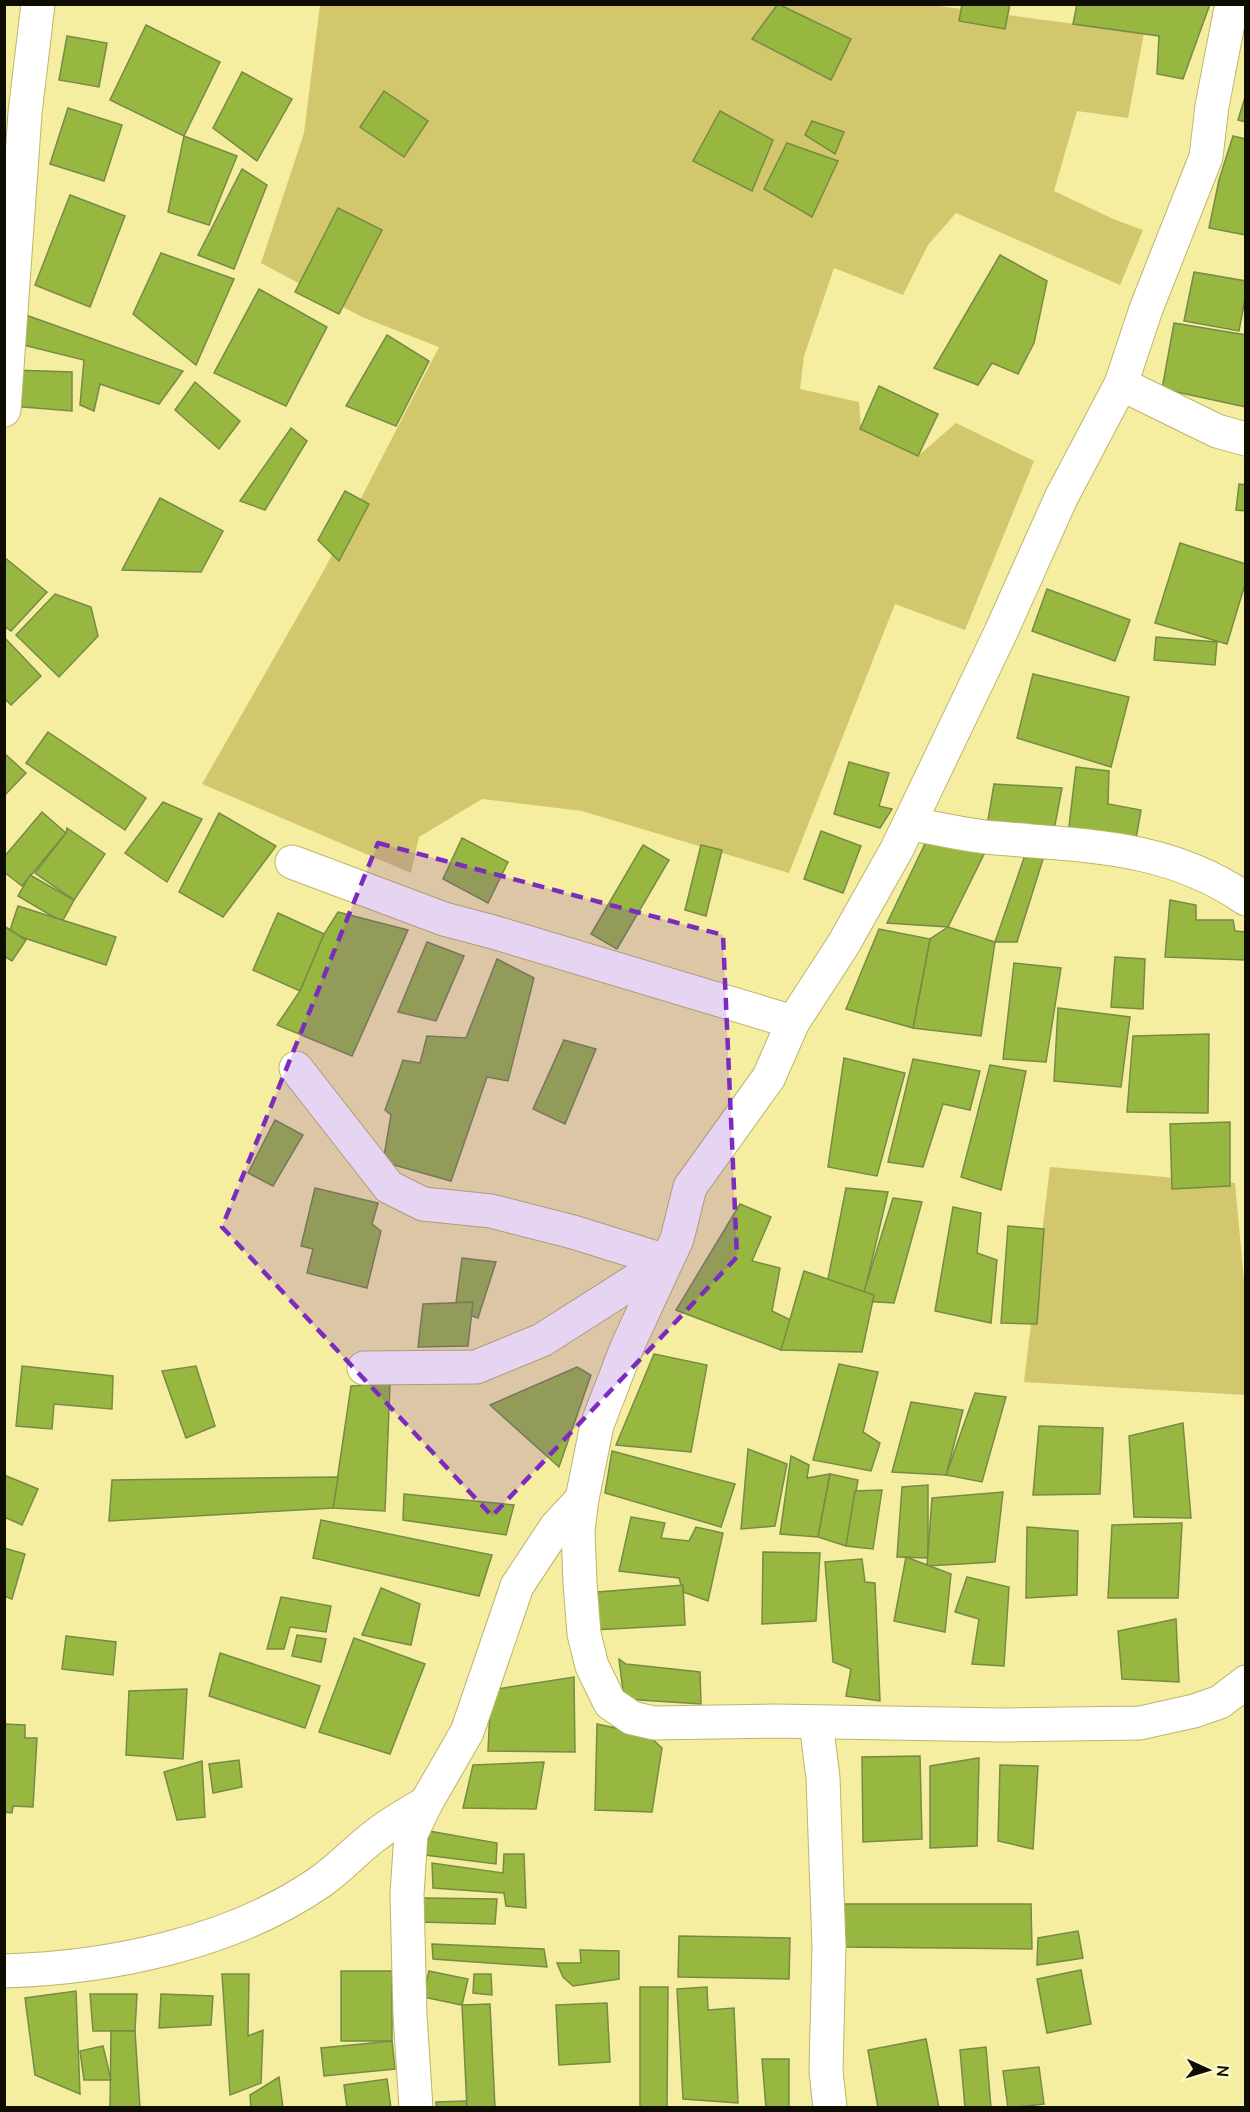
<svg xmlns="http://www.w3.org/2000/svg" width="1250" height="2112" font-family="Manrope,sans-serif">
  <style>
    .green { fill: #d2c76d }
    .building { fill: #98b741; stroke: #778a46; stroke-width: 1.5 }
    .lines { fill: none; stroke-linecap: round; stroke-linejoin: round }
    .minor-casing { stroke: #beb56a; stroke-width: 35 }
    .minor { stroke: #fff; stroke-width: 33 }
    .marked { fill: #7b2cbf; fill-opacity: 0.2; stroke: #7b2cbf; stroke-width: 4.5; stroke-dasharray: 12 8; stroke-linejoin: round }
  </style>
  <rect width="100%" height="100%" fill="#f5eda0"/>
  <!-- green -->
  <g class="green">
    <polygon points="924,4 1144,33 1128,118 1077,111 1054,191 1113,219 1143,230 1120,285 956,213 928,245 903,295 834,268 804,356 800,389 859,402 861,429 918,456 956,423 1034,461 965,630 895,604 789,873 582,811 482,799 419,837 411,873 202,784 323,572 439,347 362,317 261,263 304,133 320,5"/>
    <polygon points="1050,1167 1235,1183 1245,1292 1245,1395 1024,1382"/>
  </g>
  <!-- building -->
  <g class="building">
    <polygon points="778,4 851,39 831,80 752,39"/>
    <polygon points="962,4 1010,4 1005,29 959,21"/>
    <polygon points="1077,4 1210,4 1183,79 1157,74 1159,36 1073,24"/>
    <polygon points="146,25 220,62 184,136 110,100"/>
    <polygon points="67,36 107,43 99,87 59,80"/>
    <polygon points="242,72 292,99 257,161 213,128"/>
    <polygon points="384,91 428,121 404,157 360,127"/>
    <polygon points="1246,94 1246,122 1238,120"/>
    <polygon points="68,108 122,125 104,181 50,164"/>
    <polygon points="720,111 773,140 752,191 693,161"/>
    <polygon points="812,121 844,132 835,154 805,135"/>
    <polygon points="184,136 237,156 209,225 168,212"/>
    <polygon points="1233,136 1246,139 1246,235 1209,228 1219,180"/>
    <polygon points="787,143 838,161 812,217 764,189"/>
    <polygon points="242,169 267,185 234,269 198,255"/>
    <polygon points="70,195 125,216 90,307 35,285"/>
    <polygon points="338,208 382,230 339,314 295,292"/>
    <polygon points="161,253 234,279 196,365 133,314"/>
    <polygon points="1000,255 1047,281 1034,343 1018,374 992,363 978,385 934,368"/>
    <polygon points="1194,272 1246,281 1246,294 1239,331 1184,321"/>
    <polygon points="259,289 327,327 286,406 214,373"/>
    <polygon points="23,314 183,371 159,404 100,384 94,411 80,405 84,360 19,344"/>
    <polygon points="1174,323 1246,335 1246,407 1162,389"/>
    <polygon points="387,335 429,361 396,426 346,406"/>
    <polygon points="12,370 72,372 72,411 11,406"/>
    <polygon points="195,382 240,421 219,449 175,410"/>
    <polygon points="879,386 938,414 918,456 860,429"/>
    <polygon points="291,428 307,441 265,510 240,501"/>
    <polygon points="1239,484 1246,485 1246,511 1236,510"/>
    <polygon points="345,491 369,504 339,561 318,540"/>
    <polygon points="160,498 223,531 201,572 122,570"/>
    <polygon points="1180,543 1246,564 1246,581 1227,644 1155,623"/>
    <polygon points="4,557 47,592 11,631 4,626"/>
    <polygon points="1047,589 1130,620 1115,661 1032,631"/>
    <polygon points="55,594 91,607 98,636 59,677 16,635"/>
    <polygon points="4,637 41,676 11,705 4,698"/>
    <polygon points="1156,637 1217,642 1215,665 1154,660"/>
    <polygon points="1033,674 1129,697 1111,767 1017,738"/>
    <polygon points="48,732 146,798 125,830 26,763"/>
    <polygon points="4,753 26,773 4,796"/>
    <polygon points="849,762 889,773 879,806 892,809 880,828 834,814"/>
    <polygon points="1076,767 1109,771 1108,804 1141,810 1136,839 1068,835"/>
    <polygon points="994,784 1062,788 1052,841 986,832"/>
    <polygon points="163,802 202,819 167,882 125,853"/>
    <polygon points="42,812 66,833 22,886 4,872 4,857"/>
    <polygon points="219,813 276,846 223,917 179,892"/>
    <polygon points="933,827 992,838 948,927 887,923"/>
    <polygon points="67,828 105,854 74,900 35,873 66,833"/>
    <polygon points="821,831 861,846 843,893 804,879"/>
    <polygon points="462,838 508,862 488,903 443,879"/>
    <polygon points="643,845 669,860 617,949 591,934"/>
    <polygon points="701,845 722,850 706,916 685,910"/>
    <polygon points="1025,855 1044,856 1017,942 995,942"/>
    <polygon points="30,875 74,900 62,922 18,896"/>
    <polygon points="1170,900 1196,905 1196,920 1233,920 1235,931 1246,932 1246,960 1165,957"/>
    <polygon points="18,906 116,937 106,965 9,933"/>
    <polygon points="338,912 408,930 352,1056 277,1025 300,991 324,934"/>
    <polygon points="278,913 324,934 300,991 253,970"/>
    <polygon points="4,926 26,940 12,961 4,956"/>
    <polygon points="948,927 995,942 981,1036 913,1028 930,939"/>
    <polygon points="879,929 930,939 913,1028 846,1009"/>
    <polygon points="427,942 464,956 436,1021 398,1012"/>
    <polygon points="1115,957 1145,959 1143,1009 1111,1007"/>
    <polygon points="497,959 534,978 508,1081 487,1077 451,1181 383,1162 391,1115 385,1110 403,1060 420,1063 427,1036 466,1038"/>
    <polygon points="1014,963 1061,968 1046,1062 1003,1059"/>
    <polygon points="1058,1008 1130,1017 1121,1087 1054,1081"/>
    <polygon points="1209,1034 1208,1113 1127,1112 1133,1036"/>
    <polygon points="564,1040 596,1049 565,1124 533,1109"/>
    <polygon points="844,1058 905,1073 877,1176 828,1167"/>
    <polygon points="913,1059 980,1071 970,1110 943,1104 923,1167 888,1162"/>
    <polygon points="990,1065 1026,1071 1001,1190 961,1177"/>
    <polygon points="275,1120 303,1135 273,1186 248,1173"/>
    <polygon points="1230,1122 1230,1186 1172,1189 1170,1124"/>
    <polygon points="315,1188 378,1203 372,1224 381,1231 367,1288 307,1273 313,1249 301,1246"/>
    <polygon points="846,1188 888,1192 864,1294 826,1289"/>
    <polygon points="893,1198 922,1202 894,1303 861,1301"/>
    <polygon points="740,1204 771,1217 752,1261 780,1268 772,1311 797,1323 781,1350 676,1310"/>
    <polygon points="953,1207 981,1213 977,1253 997,1260 991,1323 935,1311"/>
    <polygon points="1008,1226 1044,1229 1037,1324 1001,1323"/>
    <polygon points="462,1258 496,1262 478,1318 455,1310"/>
    <polygon points="804,1271 874,1295 862,1352 781,1350"/>
    <polygon points="473,1302 468,1346 418,1347 423,1304"/>
    <polygon points="654,1354 707,1365 691,1452 616,1445"/>
    <polygon points="839,1364 878,1372 863,1432 880,1443 871,1471 813,1460"/>
    <polygon points="22,1366 113,1376 112,1409 54,1404 52,1429 16,1426"/>
    <polygon points="196,1366 215,1426 186,1438 162,1371"/>
    <polygon points="577,1367 591,1375 559,1467 490,1405"/>
    <polygon points="390,1384 385,1511 333,1508 351,1386"/>
    <polygon points="975,1393 1006,1397 982,1482 946,1475"/>
    <polygon points="911,1402 963,1410 946,1475 892,1472"/>
    <polygon points="1183,1423 1191,1518 1134,1517 1129,1436"/>
    <polygon points="1039,1426 1103,1428 1100,1494 1033,1495"/>
    <polygon points="748,1449 787,1464 775,1526 741,1529"/>
    <polygon points="612,1451 735,1484 721,1527 605,1493"/>
    <polygon points="791,1456 809,1465 807,1478 830,1474 818,1537 780,1534"/>
    <polygon points="830,1474 858,1480 846,1546 818,1537"/>
    <polygon points="4,1475 38,1489 22,1525 4,1517"/>
    <polygon points="338,1477 333,1508 109,1521 112,1480"/>
    <polygon points="928,1485 928,1558 897,1557 902,1487"/>
    <polygon points="882,1490 873,1549 846,1546 855,1491"/>
    <polygon points="1003,1492 995,1562 927,1566 932,1498"/>
    <polygon points="404,1494 514,1505 506,1535 403,1520"/>
    <polygon points="631,1517 665,1523 661,1538 689,1541 696,1527 723,1533 708,1601 683,1592 679,1578 619,1571"/>
    <polygon points="321,1520 492,1555 479,1596 313,1558"/>
    <polygon points="1182,1523 1178,1598 1108,1598 1112,1525"/>
    <polygon points="1027,1527 1078,1531 1077,1595 1026,1598"/>
    <polygon points="4,1548 25,1554 12,1599 4,1596"/>
    <polygon points="763,1552 820,1553 816,1621 762,1624"/>
    <polygon points="906,1557 951,1574 945,1632 894,1621"/>
    <polygon points="862,1559 865,1582 875,1583 880,1701 846,1696 851,1669 833,1662 825,1562"/>
    <polygon points="967,1577 1009,1587 1004,1666 972,1664 979,1619 955,1612"/>
    <polygon points="683,1585 685,1625 593,1630 598,1592"/>
    <polygon points="381,1588 420,1604 411,1645 362,1635"/>
    <polygon points="281,1597 331,1606 326,1632 290,1627 284,1649 267,1649"/>
    <polygon points="1176,1619 1179,1682 1122,1679 1118,1631"/>
    <polygon points="297,1635 326,1639 321,1662 292,1656"/>
    <polygon points="66,1636 116,1642 113,1675 62,1669"/>
    <polygon points="354,1638 425,1664 390,1754 319,1732"/>
    <polygon points="220,1653 320,1686 305,1728 209,1696"/>
    <polygon points="619,1659 626,1664 700,1672 701,1704 624,1699"/>
    <polygon points="574,1677 575,1752 488,1751 491,1690"/>
    <polygon points="187,1689 183,1759 126,1755 129,1691"/>
    <polygon points="4,1724 25,1725 25,1738 37,1738 33,1807 13,1806 12,1813 4,1812"/>
    <polygon points="597,1724 648,1735 662,1748 652,1812 595,1810"/>
    <polygon points="920,1756 922,1839 863,1842 862,1757"/>
    <polygon points="979,1758 977,1846 930,1848 930,1766"/>
    <polygon points="239,1760 242,1787 213,1793 209,1764"/>
    <polygon points="202,1761 205,1817 177,1820 164,1772"/>
    <polygon points="544,1762 536,1809 463,1808 473,1765"/>
    <polygon points="1000,1765 1038,1766 1033,1849 998,1841"/>
    <polygon points="429,1831 497,1843 496,1864 425,1855"/>
    <polygon points="504,1854 524,1854 526,1908 506,1906 504,1893 433,1888 432,1863 503,1873"/>
    <polygon points="422,1898 497,1899 495,1924 420,1922"/>
    <polygon points="841,1904 1031,1904 1032,1949 843,1947"/>
    <polygon points="1078,1931 1083,1958 1037,1965 1038,1938"/>
    <polygon points="679,1936 790,1938 789,1979 678,1977"/>
    <polygon points="432,1944 544,1949 547,1967 433,1959"/>
    <polygon points="580,1950 619,1951 619,1979 573,1986 563,1977 557,1963 581,1963"/>
    <polygon points="1081,1970 1091,2024 1047,2033 1037,1979"/>
    <rect x="341" y="1971" width="51" height="70"/>
    <polygon points="429,1971 468,1979 462,2005 423,1997"/>
    <polygon points="222,1974 249,1974 248,2036 263,2030 261,2083 230,2095"/>
    <polygon points="474,1974 491,1974 492,1995 473,1993"/>
    <polygon points="640,1987 668,1987 667,2107 678,2108 640,2108"/>
    <polygon points="707,1987 708,2010 734,2008 738,2103 683,2099 677,1989"/>
    <polygon points="76,1991 80,2094 35,2075 25,1998"/>
    <polygon points="90,1994 137,1994 135,2031 93,2031"/>
    <polygon points="161,1994 213,1996 211,2025 159,2028"/>
    <polygon points="607,2003 610,2062 559,2065 556,2005"/>
    <polygon points="490,2004 495,2108 467,2108 462,2005"/>
    <polygon points="111,2031 135,2031 140,2108 110,2108"/>
    <polygon points="926,2039 939,2108 878,2108 868,2050"/>
    <polygon points="392,2041 395,2069 324,2076 321,2048"/>
    <polygon points="103,2046 111,2080 84,2080 80,2051"/>
    <polygon points="986,2047 991,2108 965,2108 960,2050"/>
    <polygon points="762,2059 789,2059 789,2108 766,2108"/>
    <polygon points="1039,2067 1044,2104 1008,2108 1003,2071"/>
    <polygon points="279,2077 283,2108 251,2108 250,2095"/>
    <polygon points="387,2079 391,2108 347,2108 344,2085"/>
    <polygon points="466,2101 467,2108 437,2108 436,2102"/>
  </g>
  <g class="lines">
    <!-- minor casing -->
    <g class="minor-casing">
      <g id="minor">
        <polyline points="1234,4 1230,13 1212,106 1206,157 1146,309 1121,384 1061,498 1000,634 897,849 843,945 793,1022 769,1077 690,1187 677,1239 627,1347 597,1425 582,1499 578,1530 580,1583 584,1634 592,1666 610,1703 632,1718 654,1723 774,1721 1004,1725 1140,1723 1194,1711 1220,1702 1246,1682"/>
        <polyline points="1121,384 1217,431 1246,439"/>
        <polyline points="4,410 25,113 38,4"/>
        <path d="M910,824C938,828 967,836 996,838C1086,846 1168,845 1246,899"/>
        <polyline points="292,862 444,919 493,932 793,1022"/>
        <polyline points="296,1068 389,1187 423,1204 491,1211 573,1232 666,1261"/>
        <polyline points="364,1368 476,1367 542,1340 666,1261"/>
        <polyline points="816,1722 823,1778 829,1947 826,2071 830,2108"/>
        <path d="M4,1971C110,1968 232,1943 320,1882C340,1868 357,1849 376,1835C391,1823 409,1813 426,1803"/>
        <polyline points="416,2108 410,2015 407,1894 411,1834 426,1803 467,1732 517,1586 556,1527 582,1499"/>
      </g>
    </g>
    <!-- minor -->
    <use href="#minor" class="minor"/>
  </g>
  <!-- marked area -->
  <path class="marked" d="M378,843L723,935L737,1257L492,1516L222,1227Z"/>
  <!-- border -->
  <rect width="1250" height="2112" fill="none" stroke="#0f0c00" stroke-width="12"/>
  <!-- north arrow -->
  <g transform="translate(1208 2070) rotate(94)" stroke="#fdf9cc" stroke-width="4.5" paint-order="stroke">
  <path d="M0-4.5L10 22L0 15L-10 22Z" fill="#0f0c00"/>
  <text y="-9" font-size="16" font-weight="bold" text-anchor="middle" fill="#0f0c00">N</text>
  </g>
</svg>
